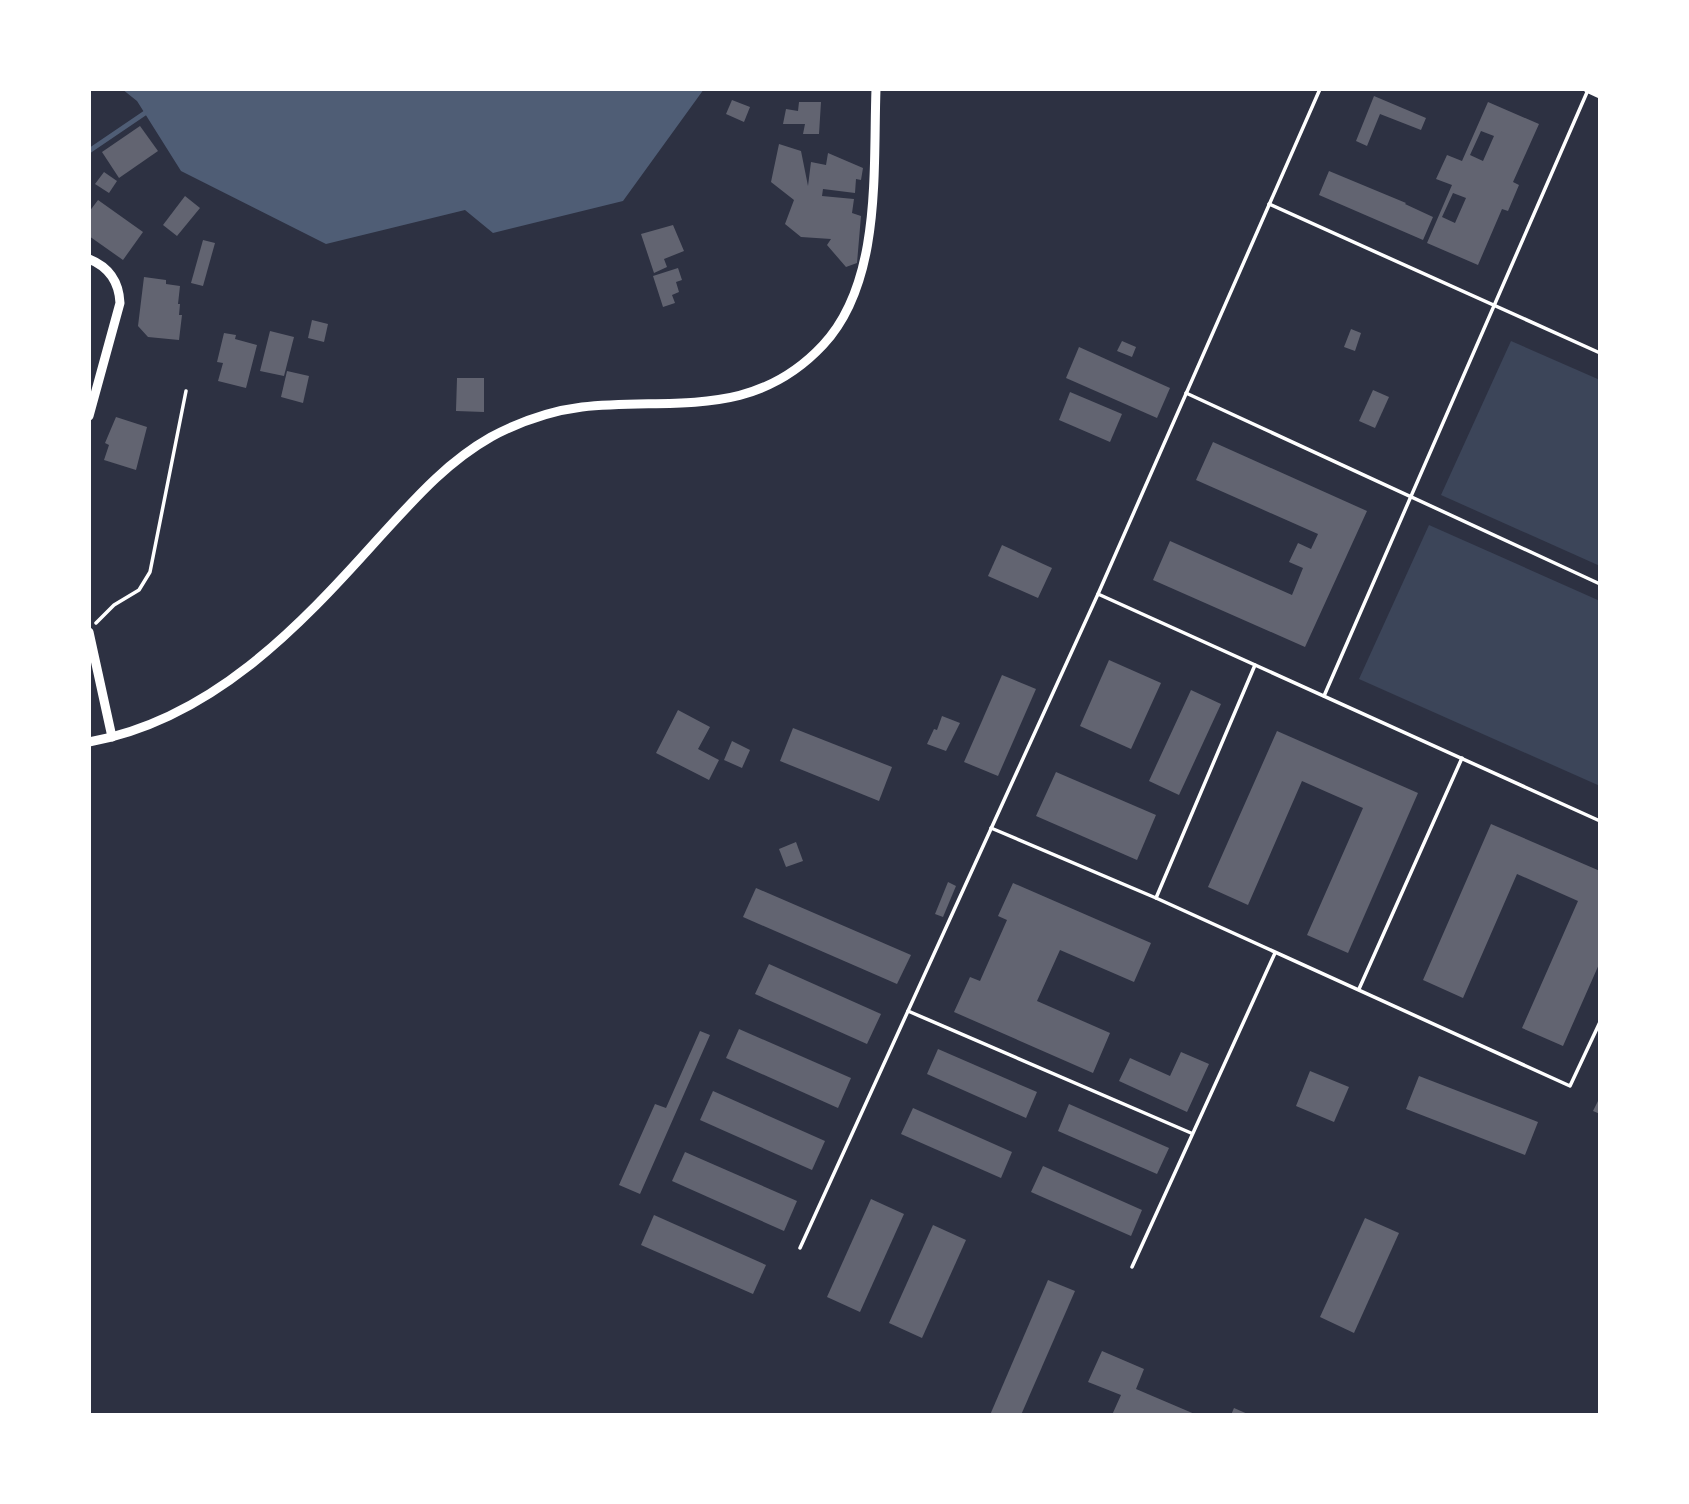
<svg xmlns="http://www.w3.org/2000/svg" width="1689" height="1504" font-family="Literata,serif">
  <style>
    .green { fill: #3c4559 }
    .water { fill: #4f5d75 }
    .lines { fill: none; stroke-linecap: round; stroke-linejoin: round }
    .stream { stroke: #4f5d75; stroke-width: 5 }
    .building { fill: #626471; fill-rule: evenodd }
    .path { stroke: #fff; stroke-width: 3.5 }
    .service { stroke: #fff; stroke-width: 3.5 }
    .minor { stroke: #fff; stroke-width: 7 }
    .tertiary { stroke: #fff; stroke-width: 9 }
  </style>
  <rect width="100%" height="100%" fill="#2d3142"/>
  <!-- green -->
  <g class="green">
    <polygon points="1511,341 1600,380 1600,566 1441,495"/>
    <polygon points="1429,525 1600,601 1600,786 1359,679"/>
  </g>
  <!-- water -->
  <polygon class="water" points="122,89 704,89 623,201 493,233 465,210 326,244 181,171 137,101"/>
  <g class="lines">
    <!-- stream -->
    <polyline class="stream" points="89,151 145,113"/>
  </g>
  <!-- building -->
  <g class="building">
    <polygon points="1374,96 1426,118 1421,130 1380,114 1367,146 1356,141"/>
    <polygon points="732,100 750,107 744,122 726,114"/>
    <polygon points="799,102 821,102 819,134 803,134 805,124 783,124 786,109 798,111"/>
    <path d="M1488,102L1539,124L1513,182L1519,185L1508,211L1502,209L1478,265L1427,243L1452,185L1436,179L1447,155L1462,161ZM1481,131L1494,136L1483,161L1470,155ZM1453,193L1466,198L1455,223L1442,217Z"/>
    <polygon points="140,126 158,151 119,178 102,152"/>
    <polygon points="779,144 801,151 808,186 811,162 826,165 828,153 863,168 861,180 856,179 855,193 823,189 822,196 854,199 852,213 861,216 857,263 846,267 827,245 831,239 801,237 785,224 794,200 771,182"/>
    <polygon points="1329,171 1406,203 1405,204 1433,217 1423,240 1319,195"/>
    <polygon points="104,172 117,181 109,193 95,184"/>
    <polygon points="185,196 200,208 177,236 163,225"/>
    <polygon points="98,200 143,232 123,260 89,236 89,212"/>
    <polygon points="673,225 684,251 664,259 667,267 654,273 641,234"/>
    <polygon points="203,240 215,243 203,286 191,283"/>
    <polygon points="678,268 682,280 676,282 679,292 672,295 675,303 663,307 653,276"/>
    <polygon points="144,277 166,280 166,284 180,286 178,304 180,304 179,315 182,315 179,340 148,337 138,326"/>
    <polygon points="312,320 328,324 324,342 308,338"/>
    <polygon points="1351,329 1361,333 1355,351 1344,347"/>
    <polygon points="270,331 294,337 284,376 260,371"/>
    <polygon points="224,333 236,335 235,339 257,345 246,388 218,381 223,363 217,362"/>
    <polygon points="1122,341 1136,347 1132,357 1117,351"/>
    <polygon points="1079,347 1170,388 1157,418 1066,378"/>
    <polygon points="287,371 309,376 303,403 281,397"/>
    <polygon points="457,378 484,378 484,412 456,411"/>
    <polygon points="1373,390 1389,397 1375,428 1359,421"/>
    <polygon points="1070,392 1122,414 1110,442 1059,420"/>
    <polygon points="116,417 147,427 136,470 104,460 109,445 105,443"/>
    <polygon points="1213,442 1367,511 1305,647 1153,580 1170,541 1292,595 1303,568 1289,562 1298,543 1311,549 1318,534 1196,480"/>
    <polygon points="1002,545 1052,568 1038,598 988,576"/>
    <polygon points="1109,660 1161,683 1131,749 1080,726"/>
    <polygon points="1002,675 1036,689 998,776 964,762"/>
    <polygon points="1191,690 1221,704 1179,795 1149,781"/>
    <polygon points="678,710 710,727 698,749 719,760 709,780 656,753"/>
    <polygon points="942,716 960,723 946,751 927,744 934,729 937,730"/>
    <polygon points="793,728 892,767 879,801 780,761"/>
    <polygon points="1277,731 1418,793 1348,953 1307,935 1363,808 1302,781 1248,905 1208,887"/>
    <polygon points="732,741 750,750 742,768 724,760"/>
    <polygon points="1056,772 1156,815 1137,860 1036,816"/>
    <polygon points="1491,824 1600,871 1600,962 1563,1046 1522,1028 1578,901 1517,874 1463,998 1423,980"/>
    <polygon points="796,842 803,861 786,867 779,849"/>
    <polygon points="948,882 956,886 943,917 935,914"/>
    <polygon points="1013,883 1151,943 1134,982 1060,950 1037,1001 1110,1033 1093,1073 954,1012 970,977 980,981 1007,920 998,916"/>
    <polygon points="756,888 911,955 897,984 743,917"/>
    <polygon points="769,964 881,1014 867,1044 755,994"/>
    <polygon points="739,1029 851,1078 838,1108 726,1058"/>
    <polygon points="700,1031 710,1035 640,1194 619,1185 655,1104 666,1108"/>
    <polygon points="938,1049 1037,1092 1026,1118 927,1074"/>
    <polygon points="1181,1052 1209,1064 1187,1112 1119,1081 1130,1058 1170,1076"/>
    <polygon points="1310,1071 1349,1087 1334,1122 1296,1106"/>
    <polygon points="1419,1076 1538,1122 1525,1155 1406,1109"/>
    <polygon points="713,1091 825,1141 812,1170 700,1120"/>
    <polygon points="1600,1097 1600,1114 1593,1111"/>
    <polygon points="1069,1104 1169,1148 1157,1174 1058,1131"/>
    <polygon points="913,1108 1012,1152 1001,1178 901,1134"/>
    <polygon points="685,1152 797,1201 784,1231 672,1181"/>
    <polygon points="1043,1166 1142,1210 1131,1236 1031,1192"/>
    <polygon points="871,1199 904,1214 860,1312 827,1297"/>
    <polygon points="654,1215 766,1265 753,1294 641,1245"/>
    <polygon points="1365,1218 1399,1233 1354,1333 1320,1317"/>
    <polygon points="933,1225 966,1240 922,1338 889,1323"/>
    <polygon points="1048,1280 1075,1291 1021,1415 990,1415"/>
    <polygon points="1102,1351 1144,1369 1136,1389 1197,1415 1112,1415 1121,1395 1088,1382"/>
    <polygon points="1234,1408 1250,1415 1231,1415"/>
  </g>
  <g class="lines">
    <!-- path -->
    <polyline class="path" points="96,623 114,605 139,590 150,572 186,391"/>
    <!-- service -->
    <g class="service">
      <polyline points="1269,204 1600,353"/>
      <polyline points="1186,393 1600,584"/>
      <polyline points="1098,594 1600,821"/>
      <polyline points="1324,696 1588,90"/>
      <polyline points="991,828 1156,898 1570,1086 1600,1022"/>
      <polyline points="1156,898 1255,665"/>
      <polyline points="1359,989 1462,758"/>
      <polyline points="908,1011 1191,1133"/>
      <polyline points="800,1248 1098,594 1320,89"/>
      <polyline points="1132,1267 1275,953"/>
    </g>
    <!-- minor -->
    <polyline class="minor" points="1587,89 1600,95"/>
    <!-- tertiary -->
    <g class="tertiary">
      <path d="M89,259C109,267 119,282 120,303L89,416"/>
      <polyline points="89,632 112,737"/>
      <path d="M89,742C211,720 298,628 377,540C412,502 445,463 491,437C519,422 550,411 582,407C672,397 752,421 823,345C882,282 873,171 876,89"/>
    </g>
  </g>
  <!-- border -->
  <rect width="1689" height="1504" fill="none" stroke="#ffffff" stroke-width="182"/>
</svg>
